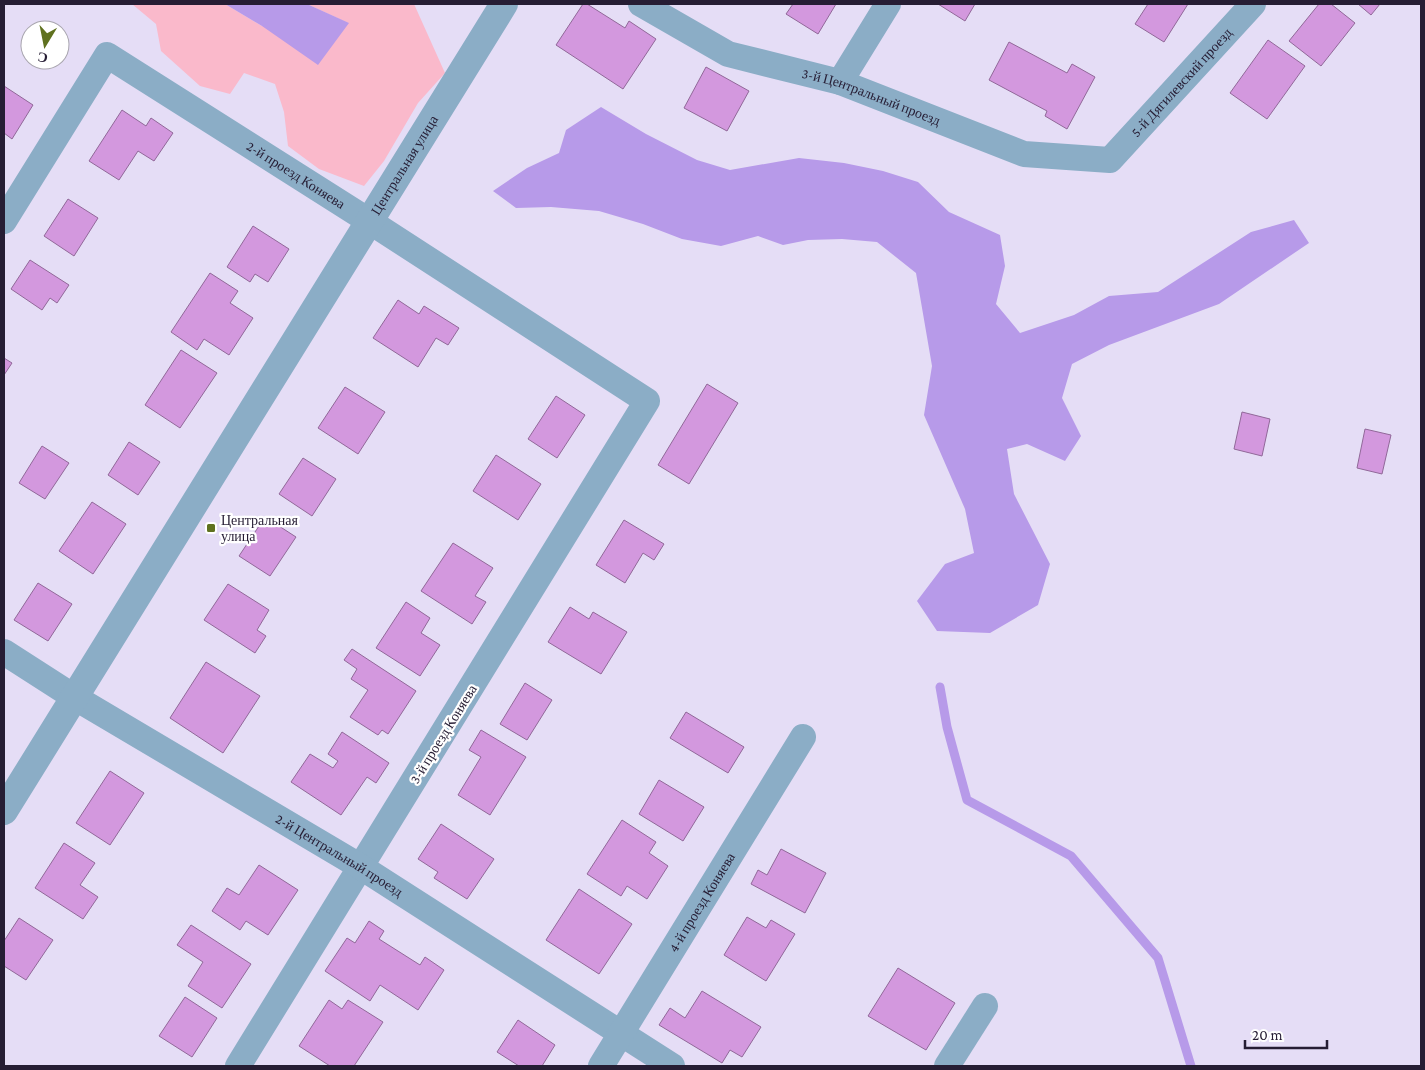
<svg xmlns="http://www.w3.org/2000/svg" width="1425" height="1070" font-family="'Crimson Pro',serif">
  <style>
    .green { fill: #fab9cb }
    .water { fill: #b79ae9 }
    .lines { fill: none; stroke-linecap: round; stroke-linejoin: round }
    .stream { stroke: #b79ae9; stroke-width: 9 }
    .building { fill: #d398de; stroke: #916899 }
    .minor { stroke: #8badc6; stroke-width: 26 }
    .tertiary { stroke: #8badc6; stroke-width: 28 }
    .poi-dot { fill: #5f711f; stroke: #fff; stroke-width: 2 }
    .labels { text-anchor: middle; stroke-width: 4.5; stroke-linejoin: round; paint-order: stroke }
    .street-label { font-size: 14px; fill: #261d34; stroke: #fff }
    .poi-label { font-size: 14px; fill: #261d34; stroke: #fff; text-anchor: start }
  </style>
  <rect width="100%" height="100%" fill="#e5ddf6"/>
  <!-- green -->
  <polygon class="green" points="132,4 225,4 262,26 348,23 307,4 414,4 445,73 418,103 384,161 364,186 319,169 288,146 284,112 275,84 244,73 230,94 200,86 161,51 156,24"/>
  <!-- water -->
  <g class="water">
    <polygon points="225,4 307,4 349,23 318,65 262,26"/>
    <polygon points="601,107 646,134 697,160 730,170 799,158 844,163 883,171 918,182 949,212 1000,235 1005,266 996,304 1020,333 1074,315 1109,296 1158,292 1251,232 1294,220 1309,243 1219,304 1109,345 1072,364 1062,398 1081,436 1065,461 1027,444 1007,449 1014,494 1050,564 1038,605 990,633 937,631 917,601 945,564 974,553 965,509 924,415 932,366 916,273 877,242 842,239 808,240 783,245 758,236 721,246 682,239 643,224 599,211 551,207 516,208 493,191 527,168 559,153 566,130"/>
  </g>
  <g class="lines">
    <!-- stream -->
    <polyline class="stream" points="940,687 947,727 967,800 1071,856 1158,958 1191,1066"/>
  </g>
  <!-- building -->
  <g class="building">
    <polygon points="583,4 587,4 625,28 629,21 656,39 623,89 556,45"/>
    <polygon points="793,4 836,4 818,34 786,14"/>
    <polygon points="938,4 975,4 965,21"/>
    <polygon points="1148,4 1188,4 1164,42 1135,24"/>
    <polygon points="1319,4 1331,4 1355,23 1321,66 1289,41"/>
    <polygon points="1358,4 1380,4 1371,15"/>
    <polygon points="1268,40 1305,66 1267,119 1230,93"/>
    <polygon points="1009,42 1067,73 1072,64 1095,77 1067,129 1045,116 1047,111 989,80"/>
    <polygon points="706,67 749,91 727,131 684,108"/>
    <polygon points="4,86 33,105 12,139 4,133"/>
    <polygon points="122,110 146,126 151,118 173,133 154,161 138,151 119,180 89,161"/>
    <polygon points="68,199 98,218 74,256 44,236"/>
    <polygon points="253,226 289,249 268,282 255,274 250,282 227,267"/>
    <polygon points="30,260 69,285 57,303 50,298 42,310 11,289"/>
    <polygon points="210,273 238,291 230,303 253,318 229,355 204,339 197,350 171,332"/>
    <polygon points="398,300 419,314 424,306 459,328 448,345 436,338 418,367 373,338"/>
    <polygon points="181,350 217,373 180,428 145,405"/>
    <polygon points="4,358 12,363 4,375"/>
    <polygon points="707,384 738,403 689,484 658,465"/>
    <polygon points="345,387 385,412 358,454 318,428"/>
    <polygon points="556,396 585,415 557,458 528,439"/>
    <polygon points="1242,412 1270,419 1262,456 1234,449"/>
    <polygon points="1365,429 1391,435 1382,474 1357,468"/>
    <polygon points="129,442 160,462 138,495 108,475"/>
    <polygon points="42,446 69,463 45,499 19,483"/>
    <polygon points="496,455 541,484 518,520 473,491"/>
    <polygon points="303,458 336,479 312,516 279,494"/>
    <polygon points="92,502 126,524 93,574 59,551"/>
    <polygon points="265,517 296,537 270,576 239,556"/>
    <polygon points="624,520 664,544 654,560 643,553 625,583 596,565"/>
    <polygon points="453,543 493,568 475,596 486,602 472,624 421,591"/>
    <polygon points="38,583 72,604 48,641 14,620"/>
    <polygon points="228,584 269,610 257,630 266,636 255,653 204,620"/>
    <polygon points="406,602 430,618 421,633 440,645 420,676 376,648"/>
    <polygon points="570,607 589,619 593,612 627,632 601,674 548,642"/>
    <polygon points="352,649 416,691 388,734 382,730 378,735 350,717 368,690 351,679 357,669 344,660"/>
    <polygon points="206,662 260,696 223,753 170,718"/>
    <polygon points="525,683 552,700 527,740 500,724"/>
    <polygon points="686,712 744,747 728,773 670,738"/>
    <polygon points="481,730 526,757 490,815 458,795 481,757 469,750"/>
    <polygon points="342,732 389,763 376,783 367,777 341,815 291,782 310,754 333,768 338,761 328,754"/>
    <polygon points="110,771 144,793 110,845 76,823"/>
    <polygon points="659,780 704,807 683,841 639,814"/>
    <polygon points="622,820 656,842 649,853 668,866 647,899 627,886 621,896 587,874"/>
    <polygon points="441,824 494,859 467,899 434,878 438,872 418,859"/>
    <polygon points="64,843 95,863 80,885 98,897 83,919 35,888"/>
    <polygon points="781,849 826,873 805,913 751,884 758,870 767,875"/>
    <polygon points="259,865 298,890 268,935 246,921 240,930 212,911 227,888 239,895"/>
    <polygon points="579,889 632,924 599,974 546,940"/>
    <polygon points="747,917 766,928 771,920 795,934 766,981 724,955"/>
    <polygon points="19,918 53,940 26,980 4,966 4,941"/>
    <polygon points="369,921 384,931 379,939 420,965 425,957 444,970 418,1010 380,985 370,1001 325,971 347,938 355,943"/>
    <polygon points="191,925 251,964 222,1008 188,986 203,962 177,945"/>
    <polygon points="898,968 955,1003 926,1050 868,1016"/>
    <polygon points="702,991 761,1027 742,1057 730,1050 722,1063 659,1025 670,1008 685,1018"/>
    <polygon points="185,997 217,1018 192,1057 159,1036"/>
    <polygon points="329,1000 342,1009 348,1000 383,1022 354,1066 330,1066 299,1046"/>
    <polygon points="518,1020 555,1045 542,1066 519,1066 497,1052"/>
  </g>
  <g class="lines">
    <!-- minor -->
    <g class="minor">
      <path id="s1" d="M641,4L728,54L840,82L1024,154L1110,160L1253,4"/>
      <polyline points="840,82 888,4"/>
      <path id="s2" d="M4,221L107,55L369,221L647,401L238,1066"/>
      <path id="s3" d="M4,652L74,697L361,867L672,1066"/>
      <path id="s4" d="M601,1066L803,737"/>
      <polyline points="947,1066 985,1006"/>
    </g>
    <!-- tertiary -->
    <path class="tertiary" id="s5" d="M4,811L504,4"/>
  </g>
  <!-- markers -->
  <rect class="poi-dot" x="206" y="523" width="10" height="10" rx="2.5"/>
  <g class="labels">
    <!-- street labels -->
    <g class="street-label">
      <text dy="5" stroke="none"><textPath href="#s1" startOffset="605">5-й Дягилевский проезд</textPath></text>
      <text dy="5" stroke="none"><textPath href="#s1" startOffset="250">3-й Центральный проезд</textPath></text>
      <text dy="5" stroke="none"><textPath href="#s5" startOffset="760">Центральная улица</textPath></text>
      <text dy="5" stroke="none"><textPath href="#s2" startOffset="419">2-й проезд Коняева</textPath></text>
      <text transform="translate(443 734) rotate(-58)" y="5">3-й проезд Коняева</text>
      <text dy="5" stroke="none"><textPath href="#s3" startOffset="392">2-й Центральный проезд</textPath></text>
      <text dy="5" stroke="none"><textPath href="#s4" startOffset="192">4-й проезд Коняева</textPath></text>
    </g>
    <!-- poi labels -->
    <g class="poi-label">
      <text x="221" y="525">Центральная<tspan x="221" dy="16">улица</tspan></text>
    </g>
  </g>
  <!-- border -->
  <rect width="1425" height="1070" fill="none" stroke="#261d34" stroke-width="10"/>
  <!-- north arrow -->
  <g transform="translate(45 45) rotate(190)"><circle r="24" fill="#ffffff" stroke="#a8a5ae"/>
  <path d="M0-4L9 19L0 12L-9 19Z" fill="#5f711f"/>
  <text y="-8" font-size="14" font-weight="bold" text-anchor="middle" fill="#261d34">С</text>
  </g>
  <!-- scale -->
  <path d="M1245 1040v8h82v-8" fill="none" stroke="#261d34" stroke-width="2.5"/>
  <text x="1252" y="1040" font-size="15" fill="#261d34" stroke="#ffffff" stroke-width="4" paint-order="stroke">20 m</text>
</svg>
